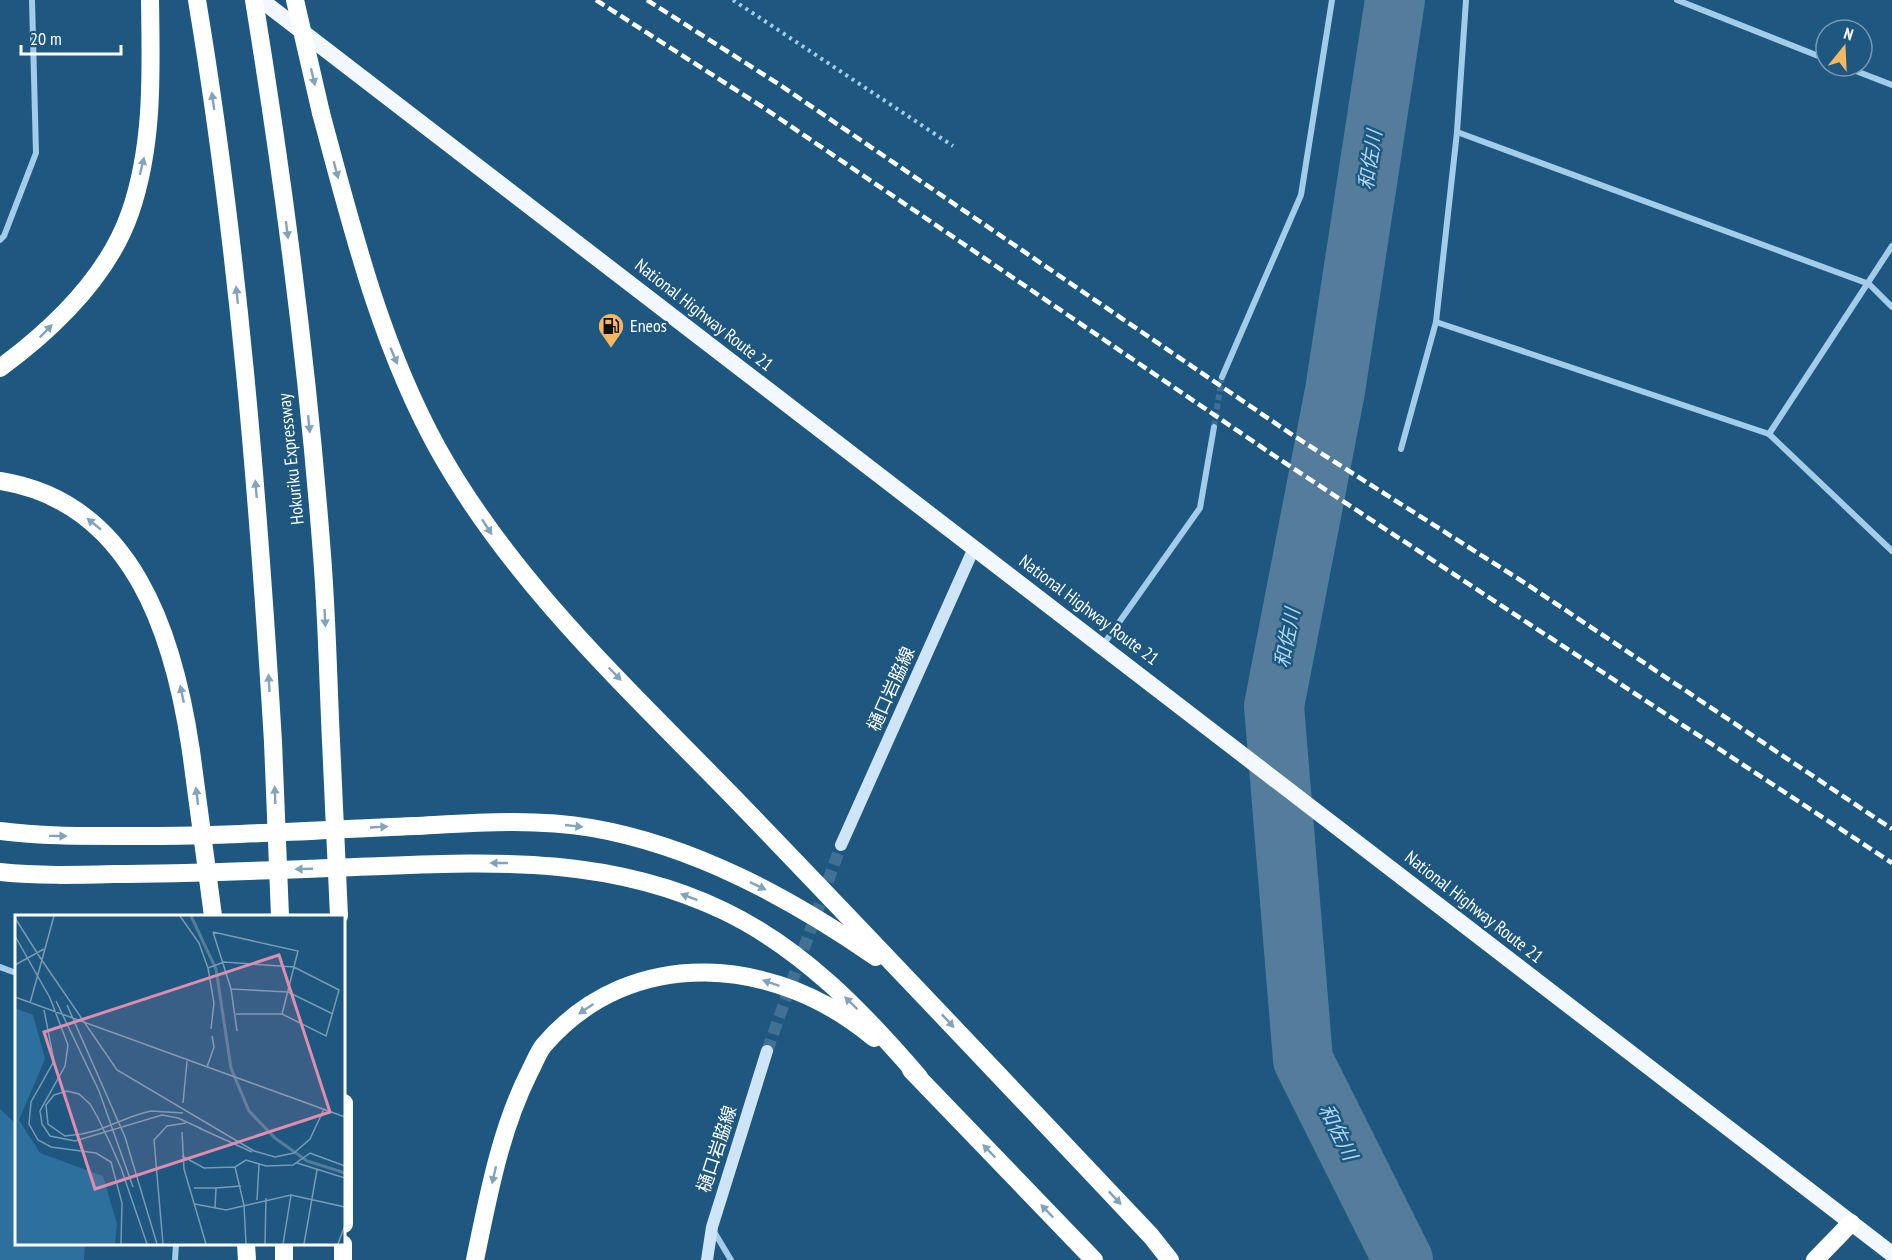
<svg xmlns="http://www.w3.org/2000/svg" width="1892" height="1260" font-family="'PT Sans Narrow','Noto Sans JP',sans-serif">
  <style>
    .green { fill: #2d709d }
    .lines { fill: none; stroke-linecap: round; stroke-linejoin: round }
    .river { stroke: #537d9a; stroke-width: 60 }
    .minor-tunnel { stroke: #407093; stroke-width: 6; stroke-dasharray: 6 3; stroke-linecap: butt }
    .secondary-tunnel { stroke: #407093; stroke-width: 12; stroke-dasharray: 12 6; stroke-linecap: butt }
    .path { stroke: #a3cce9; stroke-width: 4; stroke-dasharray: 3 4.5; stroke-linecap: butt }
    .minor { stroke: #a3cce9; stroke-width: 6 }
    .secondary { stroke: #cde5f7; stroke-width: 12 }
    .trunk { stroke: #f2f8fe; stroke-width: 16 }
    .motorway { stroke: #fff; stroke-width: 18 }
    .rail { stroke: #fff; stroke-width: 4.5; stroke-dasharray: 10 4.5; stroke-linecap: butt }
    .motorway-bridge { stroke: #fff; stroke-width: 18 }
    .oneway { fill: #83a3b9 }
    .labels { text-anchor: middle; stroke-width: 5; stroke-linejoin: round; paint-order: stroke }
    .street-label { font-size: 18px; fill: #fff; stroke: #1e5780 }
    .poi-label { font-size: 18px; fill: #fff; stroke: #1e5780; text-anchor: start }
    .water-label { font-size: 20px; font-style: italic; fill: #aed6f0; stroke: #1e5780 }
    .inset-river { fill: none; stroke: #537d9a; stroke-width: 3 }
    .inset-road { fill: none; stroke: #789ab3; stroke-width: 1.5 }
    .view { fill: #e08cad; fill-opacity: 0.15; stroke: #e08cad; stroke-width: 3 }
    .inset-edge { fill: none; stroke: #fff; stroke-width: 3 }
  </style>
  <rect width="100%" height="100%" fill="#1e5780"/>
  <!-- green -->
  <polygon class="green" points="0,1109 16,1124 16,1244 85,1244 84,1260 0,1260"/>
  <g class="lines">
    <!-- river -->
    <polyline class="river" points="1395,0 1335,391 1274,706 1303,1060 1403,1260"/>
    <!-- minor-tunnel -->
    <polyline class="minor-tunnel" points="1214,427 1222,377"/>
    <!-- secondary-tunnel -->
    <polyline class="secondary-tunnel" points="767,1051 841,845"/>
    <!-- path -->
    <polyline class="path" points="733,0 953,146"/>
    <!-- minor -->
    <g class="minor">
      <polyline points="1677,0 1826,59"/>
      <polyline points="1843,66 1892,85"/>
      <polyline points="1457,132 1869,284 1892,307"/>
      <polyline points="0,240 4,236 36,153 32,0"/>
      <polyline points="1436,322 1769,434 1892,551"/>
      <polyline points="1222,377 1301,195 1332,0"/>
      <polyline points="1769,434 1892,246"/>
      <polyline points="1401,449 1436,322 1457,132 1466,0"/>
      <polyline points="1103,645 1200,508 1214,427"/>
      <polyline points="0,967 16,973"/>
      <polyline points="713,1230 731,1260"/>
      <polyline points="175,1260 176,1244"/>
    </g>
    <!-- secondary -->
    <g class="secondary">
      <polyline points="841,845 974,548"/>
      <polyline points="707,1260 712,1227 767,1051"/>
    </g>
    <!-- trunk -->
    <polyline class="trunk" points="261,0 1892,1254"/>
    <!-- motorway -->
    <g class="motorway">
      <path d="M197,0C238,246 258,493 273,742"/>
      <path d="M254,0C284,184 308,369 322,555C327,617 328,679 331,741"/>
      <path d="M321,113C352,228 380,344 438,449C515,587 634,694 743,807C880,949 1015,1092 1151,1236L1170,1260"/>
      <path d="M0,368C53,329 108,276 130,213C154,144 151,71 150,0"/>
      <path d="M0,481C133,502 174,635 191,751"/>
      <path d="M0,831C39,836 78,836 118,836C217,837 316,830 414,826C473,823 533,818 592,828C695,846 790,898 876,957"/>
      <path d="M0,872C38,876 76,875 114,874C204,874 293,869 383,866C501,861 614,858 724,911C803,949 863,1012 919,1077"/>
      <polyline points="911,1070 1094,1260"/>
      <polyline points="344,1103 344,1224"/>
      <polyline points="246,1244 247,1260"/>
      <polyline points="284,1260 284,1244"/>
      <polyline points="343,1260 343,1244"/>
      <path d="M475,1260C488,1197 500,1131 529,1073C534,1064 538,1052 544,1045C632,943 777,956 874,1038"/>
      <polyline points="1815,1260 1851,1223"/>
    </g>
    <!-- rail -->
    <g class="rail">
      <polyline points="596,0 764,108 1279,459 1892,863"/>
      <polyline points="647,0 780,85 1294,436 1528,585 1892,829"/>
    </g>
    <!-- motorway-bridge -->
    <g class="motorway-bridge">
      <polyline points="295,0 321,113"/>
      <polyline points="331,741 339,916"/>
      <polyline points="273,742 280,916"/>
      <polyline points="191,751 213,916"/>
    </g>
  </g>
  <!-- one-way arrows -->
  <defs><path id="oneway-solid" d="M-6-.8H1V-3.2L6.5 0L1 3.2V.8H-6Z" transform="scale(1.5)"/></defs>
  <g class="oneway">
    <use href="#oneway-solid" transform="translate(313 77) rotate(77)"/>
    <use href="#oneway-solid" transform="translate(213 101) rotate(-98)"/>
    <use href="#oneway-solid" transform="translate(142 166) rotate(-76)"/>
    <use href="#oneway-solid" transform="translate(336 170) rotate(75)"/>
    <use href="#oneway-solid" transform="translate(287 230) rotate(83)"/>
    <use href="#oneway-solid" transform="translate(237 295) rotate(-96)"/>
    <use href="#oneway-solid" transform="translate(46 331) rotate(-46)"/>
    <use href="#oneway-solid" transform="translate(394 356) rotate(67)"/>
    <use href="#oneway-solid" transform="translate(309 424) rotate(84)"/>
    <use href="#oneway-solid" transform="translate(256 489) rotate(-95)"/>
    <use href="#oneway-solid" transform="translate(94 524) rotate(-141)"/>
    <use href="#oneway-solid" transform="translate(487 527) rotate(57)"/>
    <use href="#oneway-solid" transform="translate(325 618) rotate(87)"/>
    <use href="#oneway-solid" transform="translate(615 674) rotate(46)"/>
    <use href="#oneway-solid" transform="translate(269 683) rotate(-93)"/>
    <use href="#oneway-solid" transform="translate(182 694) rotate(-102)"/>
    <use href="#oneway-solid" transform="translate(275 795) rotate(-92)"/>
    <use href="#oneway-solid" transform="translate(197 796) rotate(-97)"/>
    <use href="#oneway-solid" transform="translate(574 826) rotate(6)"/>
    <use href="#oneway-solid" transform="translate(379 827) rotate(-3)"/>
    <use href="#oneway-solid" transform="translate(58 836) rotate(1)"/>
    <use href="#oneway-solid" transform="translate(499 863) rotate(180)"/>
    <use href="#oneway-solid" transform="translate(304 869) rotate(178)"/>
    <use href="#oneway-solid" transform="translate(758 886) rotate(26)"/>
    <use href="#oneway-solid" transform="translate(689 897) rotate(-159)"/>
    <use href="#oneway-solid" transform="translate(771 983) rotate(-161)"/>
    <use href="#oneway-solid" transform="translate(851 1003) rotate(-136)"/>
    <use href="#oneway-solid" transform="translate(586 1009) rotate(146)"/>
    <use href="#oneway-solid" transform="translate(948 1021) rotate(47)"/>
    <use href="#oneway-solid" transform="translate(989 1151) rotate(-134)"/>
    <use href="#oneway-solid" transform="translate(494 1175) rotate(103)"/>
    <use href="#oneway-solid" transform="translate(1115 1198) rotate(47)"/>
    <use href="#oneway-solid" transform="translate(1047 1211) rotate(-134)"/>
  </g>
  <!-- icons -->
  <defs>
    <g id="fuel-pin" transform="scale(1.35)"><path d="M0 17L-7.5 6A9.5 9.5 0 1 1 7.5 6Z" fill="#f8b762" stroke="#1e5780"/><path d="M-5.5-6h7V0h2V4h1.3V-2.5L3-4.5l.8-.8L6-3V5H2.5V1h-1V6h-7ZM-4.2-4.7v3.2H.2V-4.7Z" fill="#111"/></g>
  </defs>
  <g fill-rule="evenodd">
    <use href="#fuel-pin" x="611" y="326"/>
  </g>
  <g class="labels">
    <!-- street labels -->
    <g class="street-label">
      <text transform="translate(704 315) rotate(38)" y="6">National Highway Route 21</text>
      <text transform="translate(291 459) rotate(-96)" y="6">Hokuriku Expressway</text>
      <text transform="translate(1089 610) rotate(37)" y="6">National Highway Route 21</text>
      <text transform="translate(891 689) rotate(-66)" y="6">樋口岩脇線</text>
      <text transform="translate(1474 907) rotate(38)" y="6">National Highway Route 21</text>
      <text transform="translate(717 1149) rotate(-72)" y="6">樋口岩脇線</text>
    </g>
    <!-- poi labels -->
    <g class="poi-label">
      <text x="630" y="332">Eneos</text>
    </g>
    <!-- water labels -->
    <g class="water-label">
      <text transform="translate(1370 160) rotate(-81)" y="7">和佐川</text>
      <text transform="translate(1287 638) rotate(-79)" y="7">和佐川</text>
      <text transform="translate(1338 1132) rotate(63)" y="7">和佐川</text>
    </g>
  </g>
  <!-- overview -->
  <g transform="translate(15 915)">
    <rect width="330" height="330" fill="#1e5780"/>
    <path d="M0,93L18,100L30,144L4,205L25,238L88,261L102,309L100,329H0Z" fill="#2d709d"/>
    <path class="inset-river" d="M176,1L201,54L216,153L234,196L260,223L292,246L330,258"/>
    <path class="inset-road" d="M165,1L184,28L193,53L199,88L196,114M0,3L26,44M198,17L283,36L267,99M198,17L216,74L222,116M0,21L35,83L53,130L50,151L25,196L27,209L35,221L60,226L147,200L163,203L187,214M24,41L102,155L239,236L260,242L279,238L295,224L309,194M0,50L29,34M193,53L209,47L279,52L324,75L311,121L267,99H221M216,74L273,77L318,99M0,82L330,202M41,86L84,176L118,272M15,88L39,1M52,90L110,222L142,329M29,95L39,146L16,187L14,209L23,225L36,232L81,238L96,247L107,288L106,329M192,152L199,132L197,121M168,188L172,146M184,213L237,237M167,217L169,254L191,329M167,241L189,253L220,252L229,290L231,329M282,248L330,263M220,252L231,245L251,251L278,250L295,238L330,251M179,273H201M242,285L244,249M180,289L211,295L276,280L330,292M200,293L201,273L226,271M132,329L106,253L95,228L83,203L75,189L64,179L52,176L39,180L31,190L33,209L50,221L67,219L83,215L116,202L128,198L136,196L168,198M148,329L139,225L152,211L171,208M250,329L251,283M268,329L276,280M289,329L302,255M323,329L330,310"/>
    <path class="view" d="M264,40L315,197L80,274L29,117Z"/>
    <rect width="330" height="330" class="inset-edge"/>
  </g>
  <!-- north arrow -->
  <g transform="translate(1844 48) rotate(18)"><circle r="28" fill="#1e5780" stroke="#789ab3" stroke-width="1.5"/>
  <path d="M0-4.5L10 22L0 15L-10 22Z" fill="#f8b762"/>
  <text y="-9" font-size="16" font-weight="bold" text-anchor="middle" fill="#ffffff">N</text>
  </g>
  <!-- scale -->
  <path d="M21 45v9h100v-9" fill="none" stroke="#ffffff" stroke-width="3"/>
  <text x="30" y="45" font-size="18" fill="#ffffff" stroke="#1e5780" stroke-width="4.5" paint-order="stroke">20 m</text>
</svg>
